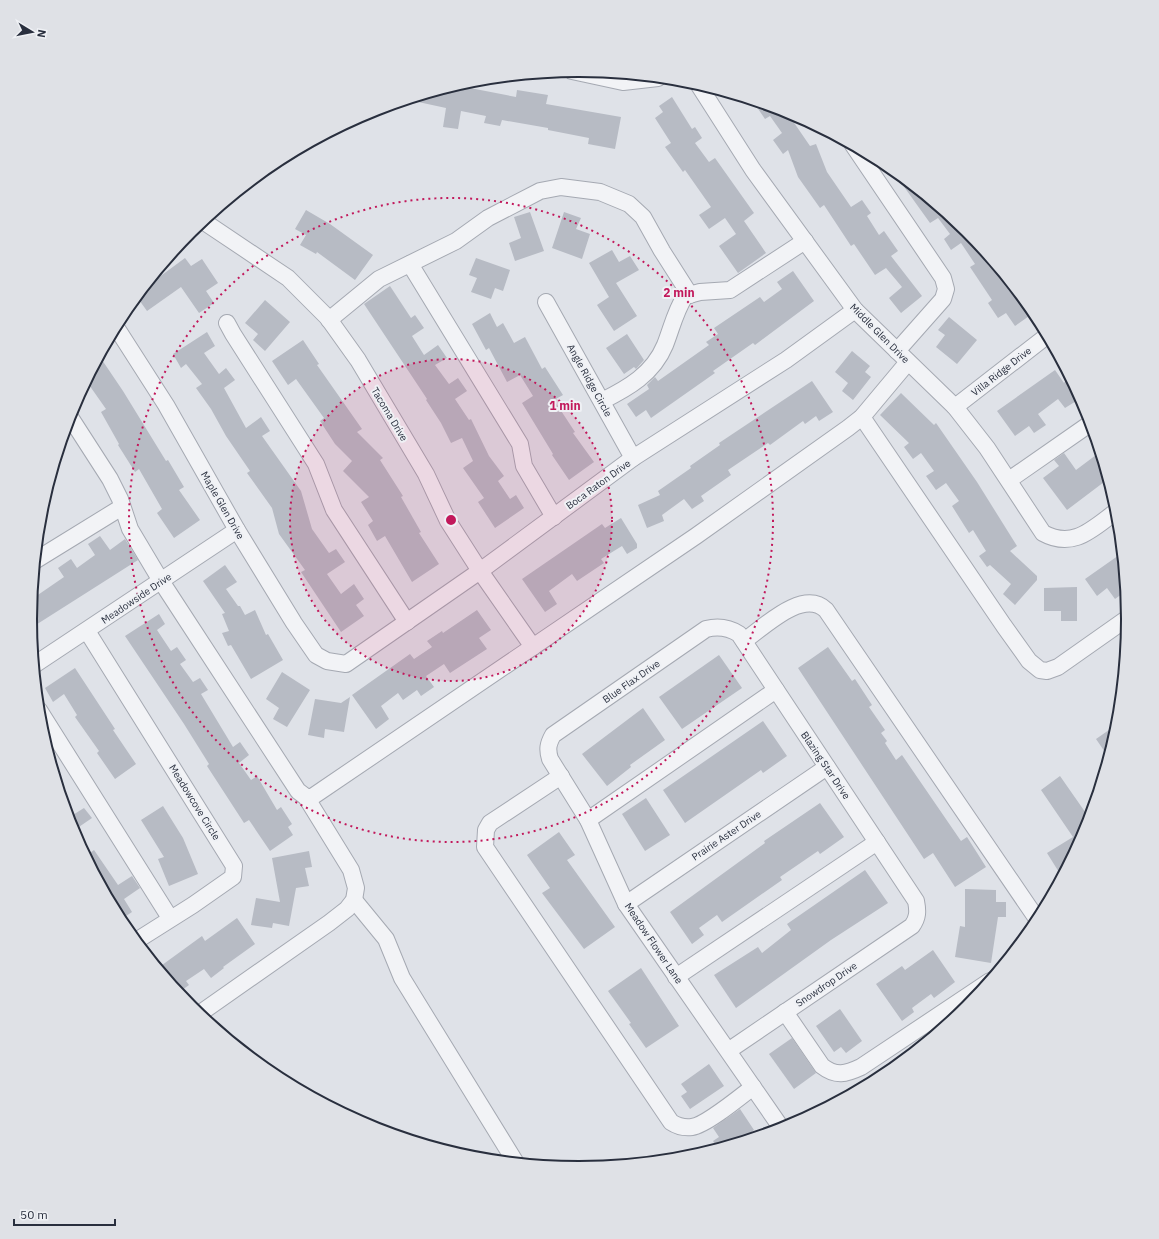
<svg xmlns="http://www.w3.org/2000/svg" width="1159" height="1239" font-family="'IBM Plex Sans',sans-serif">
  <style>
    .building { fill: #b7bbc4 }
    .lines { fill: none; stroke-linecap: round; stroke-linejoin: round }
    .minor-casing { stroke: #a5a9b2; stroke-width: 18 }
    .minor { stroke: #f2f3f6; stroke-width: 16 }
    .ring { fill: none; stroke: #c2185b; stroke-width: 2; stroke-dasharray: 2 4 }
    .labels { text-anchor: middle; stroke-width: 4; stroke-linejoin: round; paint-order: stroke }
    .street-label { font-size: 10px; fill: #292f3e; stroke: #eff1f5 }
    .rim { fill: none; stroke: #292f3e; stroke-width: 2 }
    .centre { fill: #c2185b; stroke: #eff1f5; stroke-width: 2 }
    .ring-label { font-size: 12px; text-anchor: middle; font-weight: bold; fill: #c2185b; stroke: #eff1f5; stroke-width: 4; stroke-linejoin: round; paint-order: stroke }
  </style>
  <rect width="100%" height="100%" fill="#dfe2e8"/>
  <!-- building -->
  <g class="building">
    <polygon points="466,82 465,87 516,97 517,90 548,95 546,104 621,117 615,149 588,144 589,138 548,130 548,128 502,120 500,126 484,123 486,116 461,111 458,129 443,127 446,108 409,100"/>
    <polygon points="672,97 692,129 695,127 702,138 695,143 709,162 715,158 754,213 744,221 766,253 738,273 719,246 736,234 725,218 709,229 699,215 711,207 685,170 683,172 665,147 671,143 655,118 663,112 659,106"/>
    <polygon points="752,100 786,111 810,146 816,144 827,172 851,207 862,200 871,213 867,216 879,235 884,231 898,251 891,256 922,296 901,313 889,298 902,287 886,268 875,275 854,244 851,246 824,205 820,208 798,177 788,150 783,154 773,140 782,133 770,116 765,119"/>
    <polygon points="900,175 968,231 1008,280 1032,314 1015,326 1006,313 998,318 988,303 992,300 970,267 975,264 961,243 951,250 944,239 950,234 938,218 930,223 897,177"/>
    <polygon points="306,210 330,224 373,255 355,280 317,252 316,254 300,245 306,235 295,229"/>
    <polygon points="530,212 544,251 515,261 509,243 521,238 514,217"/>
    <polygon points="564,212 581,218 576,229 590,234 582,259 552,248"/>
    <polygon points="612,250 619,262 630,256 639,270 616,283 637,316 614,331 597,305 609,297 589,263"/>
    <polygon points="185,258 191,266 202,259 218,283 206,291 214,303 199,313 181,287 147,311 137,297 143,289"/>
    <polygon points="476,258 510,270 503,291 495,288 491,299 471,292 477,278 469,275"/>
    <polygon points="793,271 814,301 755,345 753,343 713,371 715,373 651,418 646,410 636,417 627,404 649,389 647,385 655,377 658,381 709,345 706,342 718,334 714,328 760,297 764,302 782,289 777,282"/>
    <polygon points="390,286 411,318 415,315 424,328 412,336 424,355 438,345 447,358 435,365 449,384 458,378 467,391 455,399 469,420 471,419 489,456 504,476 498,481 510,499 516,495 524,508 495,528 478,502 484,498 463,468 473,461 462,438 451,443 441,423 426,400 427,399 364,304"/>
    <polygon points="265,300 290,322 265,351 253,340 258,334 245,323"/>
    <polygon points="490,313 497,327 503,323 514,343 525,337 542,369 545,367 563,395 554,400 575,432 573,433 594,462 569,480 552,455 553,454 522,403 533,396 520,375 507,382 489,348 486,350 472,324"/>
    <polygon points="949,317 977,340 957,364 936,347 945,335 938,330"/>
    <polygon points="207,332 215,346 204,353 219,374 226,368 235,380 224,388 246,428 261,417 270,431 262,436 301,491 312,529 329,553 336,549 345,562 327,574 341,594 354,584 364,599 356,605 364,616 341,632 301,572 305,570 279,534 272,508 247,473 250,471 226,436 211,409 196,388 202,384 186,364 181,368 173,354"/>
    <polygon points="627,334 644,360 636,369 634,367 624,374 606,348"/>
    <polygon points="303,340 319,364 317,365 362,429 357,432 383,458 380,460 403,496 401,497 421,532 419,533 439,564 412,582 385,536 377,541 368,525 373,521 361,502 369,497 343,471 352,461 335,444 320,421 324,418 296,379 288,385 272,361"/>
    <polygon points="852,351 870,366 865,372 871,377 853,400 842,391 848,383 835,372"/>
    <polygon points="100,357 123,391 166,461 168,460 184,487 179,490 200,520 174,538 157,513 162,509 139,469 135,472 118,445 119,444 101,412 106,409 87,382"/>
    <polygon points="1055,370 1064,383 1069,376 1081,398 1065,408 1058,399 1038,414 1046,425 1034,433 1029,426 1015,436 997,411"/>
    <polygon points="812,381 833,412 819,421 816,416 805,424 803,421 770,445 768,443 728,470 731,475 701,496 704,501 692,509 684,499 662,515 664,521 647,528 638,505 660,495 658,491 691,468 690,466 720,445 719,443"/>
    <polygon points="901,393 934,425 936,423 977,482 1017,546 1010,551 1037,576 1037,580 1015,605 1003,594 1011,584 990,565 987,567 979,556 986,551 973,530 969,533 952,506 959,501 946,483 936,490 926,476 934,471 921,453 913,459 904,447 909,443 880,415"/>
    <polygon points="1100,452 1108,479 1067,510 1043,478 1059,466 1054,460 1064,453 1076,470"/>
    <polygon points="621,518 637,544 637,548 627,554 622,546 601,559 604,563 577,581 572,574 549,591 557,604 545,612 522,579 602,524 605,528"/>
    <polygon points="100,536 110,550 125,539 138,560 31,628 32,599 64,577 58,568 71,559 77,568 95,555 88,544"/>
    <polygon points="1122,553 1126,591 1115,599 1107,588 1097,596 1085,579"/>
    <polygon points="225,565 237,582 226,589 238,606 240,606 245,615 255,610 266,635 268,634 283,660 251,679 231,645 228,646 222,633 229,631 222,614 225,613 203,581"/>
    <polygon points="1077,587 1077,621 1061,621 1061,611 1044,611 1044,588"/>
    <polygon points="477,610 491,630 479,638 487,649 450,673 444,664 426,676 434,687 421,696 417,690 403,700 398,693 381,706 389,719 376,729 352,695 410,654 414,659 432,647 427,641 442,631 443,633"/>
    <polygon points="159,614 165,624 157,630 171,651 177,647 186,660 180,664 193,682 200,678 208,690 201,694 233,747 240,742 249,755 239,763 251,780 257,776 277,810 281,807 292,824 288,827 293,835 270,851 249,820 244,823 207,766 209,764 184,724 125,636"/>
    <polygon points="828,647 852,681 855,679 872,705 869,707 885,730 881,733 887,741 885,743 896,760 902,755 961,841 967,837 986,867 955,887 933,853 924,859 798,668"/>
    <polygon points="719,655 742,688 682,729 659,697"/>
    <polygon points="75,668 115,729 113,730 136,764 115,779 97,753 99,751 75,717 77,715 64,694 53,702 45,688"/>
    <polygon points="282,672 310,690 287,727 273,719 279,708 266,699"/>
    <polygon points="350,697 344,732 325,729 324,738 308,735 315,699 341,703"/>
    <polygon points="643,708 665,740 630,765 631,767 607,786 582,754"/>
    <polygon points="763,721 787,756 763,773 761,770 685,823 663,790"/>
    <polygon points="1119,723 1118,727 1109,758 1096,739"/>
    <polygon points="1060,776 1090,819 1087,830 1062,877 1047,853 1073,837 1041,790"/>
    <polygon points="646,798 670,835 645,851 622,814"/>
    <polygon points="820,803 844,837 820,854 818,851 780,877 782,880 722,922 717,915 699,928 704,935 692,944 670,912 765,843 764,841"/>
    <polygon points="163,806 183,838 198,874 169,886 158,859 164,857 141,820"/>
    <polygon points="84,808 92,818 73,831 68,818"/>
    <polygon points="559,832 575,855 567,860 615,927 584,949 542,893 550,888 527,855"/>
    <polygon points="94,850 118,885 132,876 140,888 124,899 132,912 120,920 86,856"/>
    <polygon points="309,851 312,867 305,868 309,886 296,888 289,926 273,923 272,928 251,925 256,898 280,902 272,858"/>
    <polygon points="865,870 888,903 831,940 736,1008 714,975 758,947 762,953 791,930 787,924"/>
    <polygon points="965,889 996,890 996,902 1006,902 1006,917 998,917 991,963 955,957 960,926 965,927"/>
    <polygon points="237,918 255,944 223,967 224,968 211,978 204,969 186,981 189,985 178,993 158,968 202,936 205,941"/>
    <polygon points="933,950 955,982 934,998 931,994 912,1008 914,1012 902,1021 876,984 902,966 905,970"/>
    <polygon points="641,968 679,1026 646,1048 629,1024 631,1023 608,991"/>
    <polygon points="840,1009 862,1041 846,1053 841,1047 834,1052 816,1026"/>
    <polygon points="792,1038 816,1073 794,1089 769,1054"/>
    <polygon points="709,1064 724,1086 690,1109 681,1096 687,1092 681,1084"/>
    <polygon points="740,1109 754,1130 736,1144 718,1149 713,1141 719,1137 713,1128"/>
  </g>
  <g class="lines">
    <!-- minor casing -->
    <g class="minor-casing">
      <g id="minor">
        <polyline points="572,71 623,82 658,78"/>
        <path d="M698,84L753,170L855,310L955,407L987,448L1043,533C1074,550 1093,528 1118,510"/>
        <polyline points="853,145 943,278 946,289 943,299 897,351"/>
        <polyline points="203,221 288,278 328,318 358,360 426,474 448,521 480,571 533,647"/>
        <polyline points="410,264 520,444 524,466 554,517"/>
        <polyline points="546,302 633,458"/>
        <polyline points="329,320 379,279 456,241 488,218 540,191 561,187 600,192 629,204 643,217 662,251 690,295"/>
        <polyline points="227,323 233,334 316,464 334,510 407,622"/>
        <polyline points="116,327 166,405 237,530 294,623 316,655 327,661 346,664 480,571 633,458 786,360 855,310"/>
        <path d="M602,401C628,388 653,374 665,345C672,327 675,312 685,296L700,292L730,290L805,241"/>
        <polyline points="955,407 1048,335"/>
        <polyline points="70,417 110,479 120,499 130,529 161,581 298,791 306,797 312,797 696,536 848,428 862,417 908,362"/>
        <polyline points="862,417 1004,626 1029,661 1040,670 1047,671 1058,667 1129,617"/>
        <polyline points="1009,480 1091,423"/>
        <polyline points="36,560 122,507"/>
        <polyline points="87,631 234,866 233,877 193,905 136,941"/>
        <path d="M744,641C764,627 803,588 826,610L1037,919L1038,923"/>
        <polyline points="34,665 237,530"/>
        <polyline points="39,710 170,918"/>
        <path d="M561,776L490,823L486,830L485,847L671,1122C677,1126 684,1128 692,1127C706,1125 740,1097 753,1087"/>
        <polyline points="588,820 776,690"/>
        <polyline points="354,900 386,939 402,978 516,1163"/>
        <polyline points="626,904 827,767"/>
        <polyline points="676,977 877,842"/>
        <path d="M785,1012L822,1066C836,1077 846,1074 861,1067L990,981"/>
        <polyline points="199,1014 329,923 347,909 354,900 356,888 351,870 306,797"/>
        <path d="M728,1051L912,926C918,918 918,911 916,901L739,634C728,627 718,626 706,629L553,735C548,744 547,749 550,759L588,820L626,904L782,1129"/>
      </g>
    </g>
    <!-- minor -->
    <use href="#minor" class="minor"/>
  </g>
  <!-- distance rings -->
  <circle cx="451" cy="520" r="161" fill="#c2185b" fill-opacity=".12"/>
  <g class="ring">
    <circle cx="451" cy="520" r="161"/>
    <circle cx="451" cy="520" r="322"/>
  </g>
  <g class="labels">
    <!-- street labels -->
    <g class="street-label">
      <text transform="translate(880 333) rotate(45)" y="4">Middle Glen Drive</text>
      <text transform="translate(1001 371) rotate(-38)" y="4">Villa Ridge Drive</text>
      <text transform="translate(590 380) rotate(61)" y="4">Angle Ridge Circle</text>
      <text transform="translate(390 414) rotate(59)" y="4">Tacoma Drive</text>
      <text transform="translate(598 484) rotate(-36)" y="4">Boca Raton Drive</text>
      <text transform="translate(223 505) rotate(60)" y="4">Maple Glen Drive</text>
      <text transform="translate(136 598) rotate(-34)" y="4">Meadowside Drive</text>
      <text transform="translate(631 681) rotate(-35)" y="4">Blue Flax Drive</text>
      <text transform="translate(826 765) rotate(56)" y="4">Blazing Star Drive</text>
      <text transform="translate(195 802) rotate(58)" y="4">Meadowcove Circle</text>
      <text transform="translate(726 835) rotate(-34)" y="4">Prairie Aster Drive</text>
      <text transform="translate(654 943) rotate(56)" y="4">Meadow Flower Lane</text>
      <text transform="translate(826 984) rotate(-34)" y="4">Snowdrop Drive</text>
    </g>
  </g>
  <!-- crop -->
  <path d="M0 0H1159V1239H0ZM37 619a542 542 0 1 1 1084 0a542 542 0 1 1-1084 0Z" fill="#dfe1e6" fill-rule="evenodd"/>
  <path class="rim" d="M37 619a542 542 0 1 1 1084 0a542 542 0 1 1-1084 0Z"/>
  <circle cx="451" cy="520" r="6" class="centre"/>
  <g class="ring-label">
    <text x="679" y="297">2 min</text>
    <text x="565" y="410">1 min</text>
  </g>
  <!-- north arrow -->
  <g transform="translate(32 32) rotate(100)" stroke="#eff1f5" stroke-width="3" paint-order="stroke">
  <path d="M0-3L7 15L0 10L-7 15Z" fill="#292f3e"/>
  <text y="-6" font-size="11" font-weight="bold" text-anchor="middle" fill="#292f3e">N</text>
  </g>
  <!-- scale -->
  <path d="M14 1219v6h101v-6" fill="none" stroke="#292f3e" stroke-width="2"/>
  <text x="20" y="1219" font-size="12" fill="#292f3e" stroke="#eff1f5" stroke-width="3" paint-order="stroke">50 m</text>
</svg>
